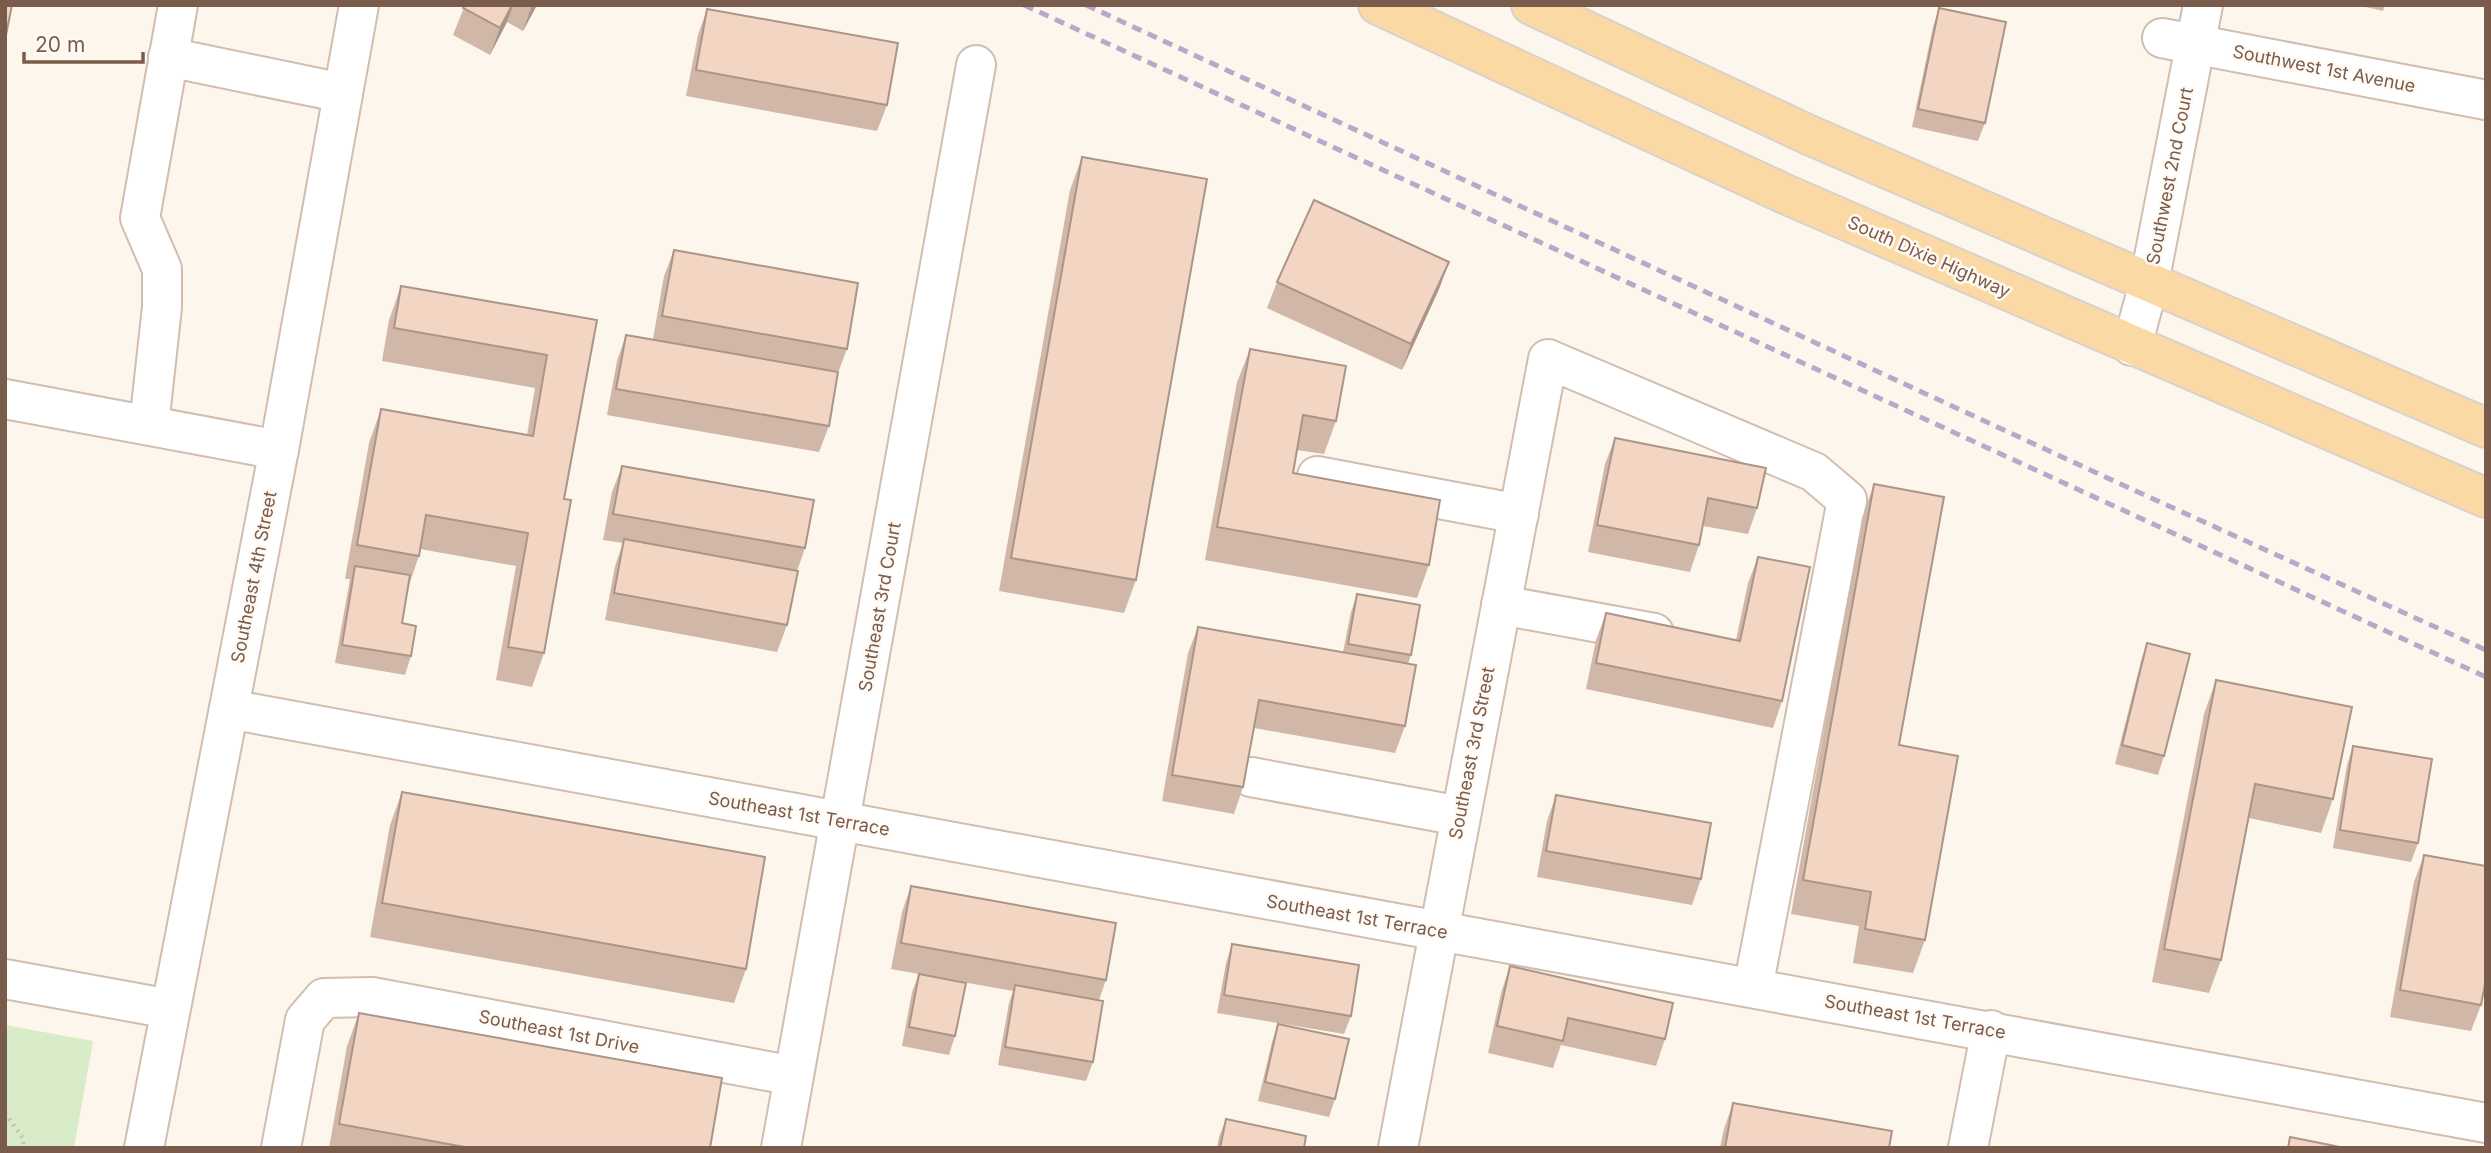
<svg xmlns="http://www.w3.org/2000/svg" width="2491" height="1153" font-family="Inter,sans-serif">
  <style>
    .green { fill: #d8ecc9 }
    .lines { fill: none; stroke-linecap: round; stroke-linejoin: round }
    .minor-casing { stroke: #d1beb0; stroke-width: 42 }
    .major-casing { stroke: #dad1cd; stroke-width: 42 }
    .path { stroke: #d9b8a5; stroke-width: 4.5; stroke-dasharray: 2 5; stroke-linecap: butt }
    .minor { stroke: #fff; stroke-width: 38 }
    .major { stroke: #fbd9a5; stroke-width: 38 }
    .rail { stroke: #b9a8c9; stroke-width: 5; stroke-dasharray: 10 7; stroke-linecap: butt }
    .wall { fill: #d1b7a8 }
    .shaded-wall { fill: #aa9588 }
    .building { fill: #f3d5c3; stroke: #aa9588; stroke-width: 2 }
    .labels { text-anchor: middle; stroke-width: 5; stroke-linejoin: round; paint-order: stroke }
    .street-label { font-size: 18px; fill: #7a5c4d; stroke: #fffaf3 }
  </style>
  <rect width="100%" height="100%" fill="#fdf6ec"/>
  <!-- green -->
  <polygon class="green" points="5,1025 93,1041 74,1148 5,1148"/>
  <g class="lines">
    <!-- minor casing -->
    <g class="minor-casing">
      <g id="minor">
        <polyline points="2162,38 2486,100"/>
        <polyline points="168,57 343,93"/>
        <polyline points="2132,346 2149,283 2203,5"/>
        <polyline points="5,399 279,450"/>
        <polyline points="149,425 162,307 162,269 140,218 178,5"/>
        <polyline points="1317,476 1519,514"/>
        <polyline points="1501,605 1654,633"/>
        <polyline points="229,709 2486,1123"/>
        <polyline points="1251,777 1460,816"/>
        <polyline points="5,979 170,1009"/>
        <polyline points="144,1148 280,444 359,5"/>
        <polyline points="281,1148 305,1020 324,998 372,997 794,1076"/>
        <polyline points="781,1148 976,65"/>
        <polyline points="1398,1148 1548,359 1814,472 1847,500 1753,988"/>
        <polyline points="1968,1148 1991,1030"/>
      </g>
    </g>
    <!-- major casing -->
    <g class="major-casing">
      <g id="major">
        <polyline points="1378,5 1785,194 2486,498"/>
        <polyline points="1531,5 1809,135 2486,428"/>
      </g>
    </g>
    <!-- path -->
    <polyline class="path" points="5,1113 24,1140 22,1148"/>
    <!-- minor -->
    <use href="#minor" class="minor"/>
    <!-- major -->
    <use href="#major" class="major"/>
    <!-- rail -->
    <g class="rail">
      <polyline points="1024,5 2486,677"/>
      <polyline points="1086,5 2127,487 2486,650"/>
    </g>
  </g>
  <!-- wall -->
  <g class="wall">
    <polygon points="465,5 537,5 523,31 507,22 490,55 453,35"/>
    <polygon points="2357,5 2385,5 2383,11"/>
    <polygon points="1939,8 1985,123 1978,141 1912,127 1933,27"/>
    <polygon points="707,9 887,105 877,131 686,96 698,35"/>
    <polygon points="1082,157 1136,580 1124,613 999,591 1070,190"/>
    <polygon points="674,250 847,349 838,373 829,426 819,452 607,415 617,361 626,335 653,339 664,276"/>
    <polygon points="1449,262 1439,289 1402,370 1267,308 1277,282"/>
    <polygon points="401,286 597,320 564,499 544,653 532,687 496,680 516,566 420,549 419,556 409,585 402,623 411,656 405,675 335,663 350,579 345,579 369,443 381,409 527,435 535,388 382,361 389,320"/>
    <polygon points="1250,349 1336,421 1324,454 1297,450 1293,473 1429,565 1417,598 1205,560 1237,382"/>
    <polygon points="1615,438 1757,508 1748,534 1703,526 1699,545 1690,572 1588,552 1605,464"/>
    <polygon points="622,466 805,548 797,571 787,625 777,652 605,620 615,566 623,543 603,540 612,492"/>
    <polygon points="1874,484 1899,745 1925,940 1913,973 1853,963 1859,926 1791,914 1862,518"/>
    <polygon points="1758,557 1782,701 1773,728 1586,689 1596,640 1606,613 1736,640 1748,583"/>
    <polygon points="1357,594 1411,655 1408,664 1405,726 1395,753 1254,728 1243,787 1234,814 1162,801 1188,653 1198,627 1343,652 1351,612"/>
    <polygon points="2147,643 2164,756 2158,775 2115,764 2141,661"/>
    <polygon points="2216,680 2333,799 2321,833 2249,818 2221,960 2209,993 2152,982 2204,714"/>
    <polygon points="2353,746 2418,843 2411,862 2333,848 2347,765"/>
    <polygon points="402,792 746,969 734,1003 370,937 390,825"/>
    <polygon points="1556,795 1701,879 1692,905 1537,877 1547,821"/>
    <polygon points="2424,855 2481,1005 2471,1031 2390,1017 2414,882"/>
    <polygon points="911,886 1106,980 1099,1000 1093,1062 1086,1081 998,1065 1009,1003 1013,991 951,980 955,1036 949,1055 902,1046 912,992 919,974 891,969 902,912"/>
    <polygon points="1232,944 1351,1016 1344,1034 1217,1013 1226,963"/>
    <polygon points="1510,966 1665,1039 1656,1066 1561,1045 1553,1068 1488,1053 1501,993"/>
    <polygon points="359,1013 710,1148 329,1148 347,1046"/>
    <polygon points="1278,1024 1335,1099 1329,1117 1258,1101 1272,1042"/>
    <polygon points="1733,1103 1889,1148 1720,1148 1724,1129"/>
    <polygon points="1226,1119 1304,1148 1217,1148 1219,1137"/>
  </g>
  <!-- shaded-wall -->
  <g class="shaded-wall">
    <polygon points="512,5 513,5 507,22 490,55 500,28"/>
    <polygon points="532,5 537,5 523,31"/>
    <polygon points="1449,262 1439,289 1402,370 1411,344"/>
  </g>
  <!-- building -->
  <g class="building">
    <polygon points="5,5 12,5 5,40"/>
    <polygon points="465,5 512,5 500,28 463,8"/>
    <polygon points="1939,8 2006,22 1985,123 1918,109"/>
    <polygon points="707,9 898,43 887,105 696,70"/>
    <polygon points="1082,157 1207,179 1136,580 1011,558"/>
    <polygon points="1314,200 1449,262 1411,344 1277,282"/>
    <polygon points="674,250 858,283 847,349 662,316"/>
    <polygon points="401,286 597,320 564,499 571,500 544,653 508,647 528,533 426,515 419,556 357,545 381,409 533,436 547,355 394,328"/>
    <polygon points="626,335 838,372 829,426 616,389"/>
    <polygon points="1250,349 1346,366 1336,421 1303,415 1293,473 1440,500 1429,565 1217,527"/>
    <polygon points="1615,438 1766,468 1757,508 1708,498 1699,545 1597,525"/>
    <polygon points="622,466 814,500 805,548 613,514"/>
    <polygon points="1874,484 1944,497 1899,745 1958,756 1925,940 1865,929 1871,892 1803,880"/>
    <polygon points="624,539 798,571 787,625 614,593"/>
    <polygon points="1758,557 1810,567 1782,701 1596,663 1606,613 1740,641"/>
    <polygon points="355,566 410,575 402,623 416,626 411,656 342,645"/>
    <polygon points="1357,594 1420,605 1411,655 1348,644"/>
    <polygon points="1198,627 1416,665 1405,726 1259,700 1243,787 1172,775"/>
    <polygon points="2147,643 2190,654 2164,756 2122,745"/>
    <polygon points="2216,680 2352,707 2333,799 2255,784 2221,960 2164,949"/>
    <polygon points="2353,746 2432,759 2418,843 2340,830"/>
    <polygon points="402,792 765,857 746,969 382,903"/>
    <polygon points="1556,795 1711,823 1701,879 1546,851"/>
    <polygon points="2424,855 2486,866 2486,979 2481,1005 2400,990"/>
    <polygon points="911,886 1116,923 1106,980 901,943"/>
    <polygon points="1232,944 1359,965 1351,1016 1224,995"/>
    <polygon points="1510,966 1673,1003 1665,1039 1568,1018 1563,1041 1497,1026"/>
    <polygon points="919,974 966,983 955,1036 909,1027"/>
    <polygon points="1015,985 1103,1001 1093,1062 1005,1047"/>
    <polygon points="359,1013 722,1078 710,1148 470,1148 339,1124"/>
    <polygon points="1278,1024 1349,1039 1335,1099 1265,1082"/>
    <polygon points="1733,1103 1892,1131 1889,1148 1725,1148"/>
    <polygon points="1226,1119 1306,1136 1304,1148 1220,1148"/>
    <polygon points="2290,1137 2345,1148 2288,1148"/>
  </g>
  <g class="labels">
    <!-- street labels -->
    <g class="street-label">
      <text transform="translate(2324 69) rotate(11)" y="6">Southwest 1st Avenue</text>
      <text transform="translate(2170 176) rotate(-79)" y="6">Southwest 2nd Court</text>
      <text transform="translate(1929 257) rotate(24)" y="6">South Dixie Highway</text>
      <text transform="translate(254 577) rotate(-79)" y="6">Southeast 4th Street</text>
      <text transform="translate(880 607) rotate(-80)" y="6">Southeast 3rd Court</text>
      <text transform="translate(1472 753) rotate(-79)" y="6">Southeast 3rd Street</text>
      <text transform="translate(799 814) rotate(10)" y="6">Southeast 1st Terrace</text>
      <text transform="translate(1357 917) rotate(10)" y="6">Southeast 1st Terrace</text>
      <text transform="translate(1915 1017) rotate(10)" y="6">Southeast 1st Terrace</text>
      <text transform="translate(559 1032) rotate(11)" y="6">Southeast 1st Drive</text>
    </g>
  </g>
  <!-- border -->
  <rect width="2491" height="1153" fill="none" stroke="#7a5c4d" stroke-width="14"/>
  <!-- scale -->
  <path d="M24 52v10h119v-10" fill="none" stroke="#7a5c4d" stroke-width="3.5"/>
  <text x="35" y="52" font-size="21" fill="#7a5c4d" stroke="#fffaf3" stroke-width="5" paint-order="stroke">20 m</text>
</svg>
